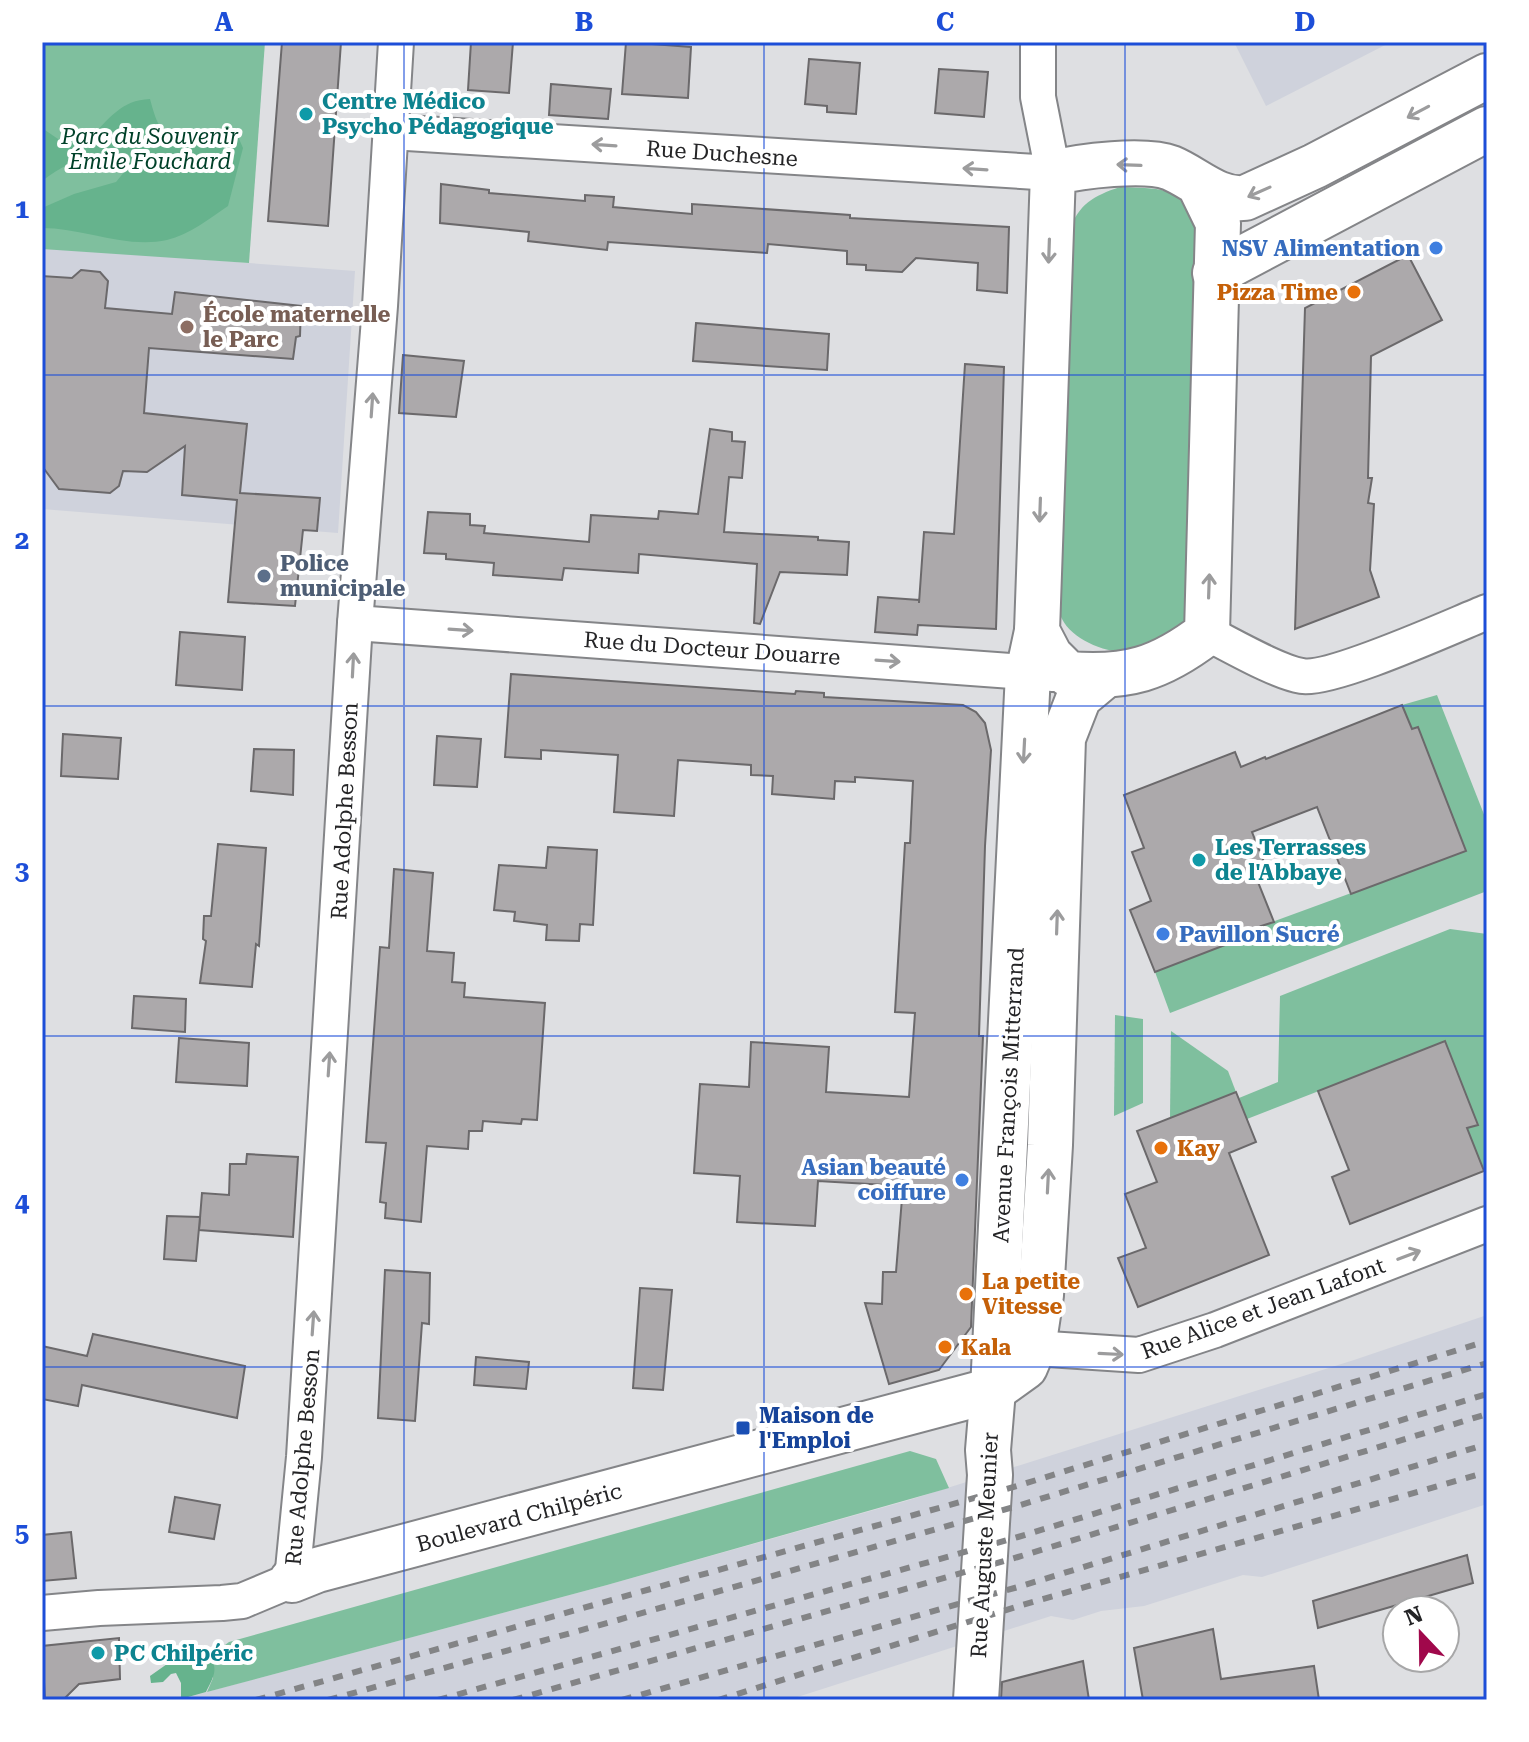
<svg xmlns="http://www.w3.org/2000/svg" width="1529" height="1742" font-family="'Roboto Serif',serif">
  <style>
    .built { fill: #cfd2dc }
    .green { fill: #7fbf9e }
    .forest { fill: #66b38d }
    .building { fill: #aca9ab; stroke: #6b696b; stroke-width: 2 }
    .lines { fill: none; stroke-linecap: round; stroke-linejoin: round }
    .street-casing { stroke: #848588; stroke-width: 38 }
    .secondary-casing { stroke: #848588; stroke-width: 48 }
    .primary-casing { stroke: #848588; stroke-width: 48 }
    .street { stroke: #fff; stroke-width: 34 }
    .secondary { stroke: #fff; stroke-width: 44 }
    .primary { stroke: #fff; stroke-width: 44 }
    .rail { stroke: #838486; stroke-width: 6; stroke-dasharray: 10 10; stroke-linecap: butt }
    .oneway { stroke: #9c9c9d }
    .grid { fill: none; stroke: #1d4ed8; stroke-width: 2; stroke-opacity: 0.55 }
    .culture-dot { fill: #0f9aa8; stroke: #fff; stroke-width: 3 }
    .shop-dot { fill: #3f7fe0; stroke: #fff; stroke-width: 3 }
    .food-dot { fill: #e8710a; stroke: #fff; stroke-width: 3 }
    .education-dot { fill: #8d6e63; stroke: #fff; stroke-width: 3 }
    .service-dot { fill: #5c6f8a; stroke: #fff; stroke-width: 3 }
    .transit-dot { fill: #1a4fb4; stroke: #fff; stroke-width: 3 }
    .labels { text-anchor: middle; stroke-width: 8; stroke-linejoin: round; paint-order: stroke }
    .culture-label { font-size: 22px; font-weight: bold; fill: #0d838f; stroke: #fff; text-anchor: start }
    .park-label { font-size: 22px; font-style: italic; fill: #004129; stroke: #fff }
    .street-label { font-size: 22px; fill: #242426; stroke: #fff }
    .shop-label { font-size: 22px; font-weight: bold; fill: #366cbe; stroke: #fff; text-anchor: end }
    .food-label { font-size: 22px; font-weight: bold; fill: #c56008; stroke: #fff; text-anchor: start }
    .education-label { font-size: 22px; font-weight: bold; fill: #785e54; stroke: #fff; text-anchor: start }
    .service-label { font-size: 22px; font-weight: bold; fill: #4e5e75; stroke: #fff; text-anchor: start }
    .transit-label { font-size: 22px; font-weight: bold; fill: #164399; stroke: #fff; text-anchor: start }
    .neatline { fill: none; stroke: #1d4ed8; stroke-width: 3 }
    .grid-label { font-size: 26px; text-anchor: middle; font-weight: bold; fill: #1d4ed8 }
  </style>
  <rect width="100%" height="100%" fill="#dedfe2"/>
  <!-- built -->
  <g class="built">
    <polygon points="1234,42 1391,42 1266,106"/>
    <polygon points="42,238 196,259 355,271 338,533 42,509"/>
    <polygon points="1487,1315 1487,1504 1262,1577 1243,1575 1144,1606 1101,1611 1073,1620 1051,1616 788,1700 177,1700 607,1585 906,1501 1354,1360"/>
  </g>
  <!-- green -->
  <g class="green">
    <polygon points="42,42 265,42 249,263 42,249"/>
    <path d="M1120,187C1155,189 1183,184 1197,224L1186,621C1174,630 1163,640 1150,647C1125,661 1075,645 1062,619C1059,614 1058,607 1057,601L1069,231C1079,204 1093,196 1120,187Z"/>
    <polygon points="1437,695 1487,822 1487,891 1170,1013 1155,972 1263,930 1261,926 1466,851 1402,705"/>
    <polygon points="1450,929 1487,934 1487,1170 1484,1171 1467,1128 1477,1125 1445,1042 1247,1119 1239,1098 1278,1082 1280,996"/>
    <polygon points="1115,1015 1143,1019 1143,1103 1114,1116"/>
    <polygon points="1171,1031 1228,1071 1236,1092 1170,1118"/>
    <polygon points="910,1451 936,1459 949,1488 607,1585 207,1692 213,1678 213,1661 209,1657 229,1642"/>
  </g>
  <!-- forest -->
  <g class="forest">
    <path d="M150,99C156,121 159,132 179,142L202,135L236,132L243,148L228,206C210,218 189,235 167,240C126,249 83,228 42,228V208L74,194L116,182L125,171L119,161C89,154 66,162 42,181V128L58,139H89C109,119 121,100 150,99Z"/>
    <path d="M188,1655L193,1659L209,1657C220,1668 212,1680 206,1692L181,1699V1683L176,1673L171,1674L163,1682L151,1683L150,1676L177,1657Z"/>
  </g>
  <!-- building -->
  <g class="building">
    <polygon points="282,42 341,42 328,226 268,221"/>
    <polygon points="471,42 513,42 509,93 468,90"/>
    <polygon points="626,42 691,47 688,98 622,94"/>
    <polygon points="809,59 860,63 856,114 827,112 827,106 805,104"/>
    <polygon points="939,69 988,72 984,117 935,113"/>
    <polygon points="551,84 611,89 608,119 549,115"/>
    <polygon points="441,184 489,190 489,193 585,201 585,195 614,197 613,207 692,214 692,204 850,215 850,218 1009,227 1007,293 977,290 978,263 916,258 902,272 866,270 866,265 847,264 847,251 768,244 767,253 608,242 607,250 528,241 529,232 440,223"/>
    <polygon points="1408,255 1442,320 1371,356 1368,478 1372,478 1368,503 1374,504 1370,570 1379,597 1295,629 1305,308"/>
    <polygon points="81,270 100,272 108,281 105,308 172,314 175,292 301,306 300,336 296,337 293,359 149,348 144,413 247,424 240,493 320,498 317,531 303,530 295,606 228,602 237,500 182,495 185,446 147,472 123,471 119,486 110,493 59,489 42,466 42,276 72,278"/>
    <polygon points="696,323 829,334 827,370 693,361"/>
    <polygon points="403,355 464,361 456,417 399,413"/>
    <polygon points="965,364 1004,367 996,629 918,625 917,635 875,632 878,597 919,600 919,603 924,532 954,534"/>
    <polygon points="710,429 732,432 732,441 745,442 742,478 729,477 724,532 818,537 818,540 849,542 847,575 780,572 760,624 754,623 757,564 639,554 638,573 564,568 562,580 493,575 494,563 446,559 446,554 424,553 428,512 470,514 470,525 485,526 484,533 589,542 591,515 658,519 659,511 698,514"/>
    <polygon points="180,632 245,637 242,690 176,685"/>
    <polygon points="511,674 795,694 796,691 824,693 824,697 963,705 976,712 985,723 991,750 985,846 979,1036 983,1036 971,1327 939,1370 889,1384 865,1303 882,1304 883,1272 896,1272 903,1186 818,1181 815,1226 737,1222 740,1176 694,1173 700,1084 749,1087 751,1042 829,1047 826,1092 909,1097 915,1013 895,1012 905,843 910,843 913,781 855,777 855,782 835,781 834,799 772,794 773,776 751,775 751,765 678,760 674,816 614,812 618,755 541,750 541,759 505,757"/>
    <polygon points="1402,705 1412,729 1418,727 1466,851 1351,894 1317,807 1252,832 1266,867 1254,872 1274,922 1261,926 1264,930 1155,972 1130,910 1151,901 1132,852 1144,848 1124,795 1235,752 1241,767 1265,757 1266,759"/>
    <polygon points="63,734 121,738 118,779 61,776"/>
    <polygon points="437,736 481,739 477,787 434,785"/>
    <polygon points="254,749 294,750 293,795 251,791"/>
    <polygon points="218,844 266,848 259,946 256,944 252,987 200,983 206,941 203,939 204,916 211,916"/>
    <polygon points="548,847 597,850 593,925 580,924 579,941 546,940 547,925 514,921 515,912 494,910 499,865 546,868"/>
    <polygon points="394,869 433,873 427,951 454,953 452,982 465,983 464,997 545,1003 537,1120 522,1119 521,1124 483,1121 482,1131 469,1131 468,1149 427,1146 421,1222 385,1218 386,1203 380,1202 386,1143 366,1142 380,947 389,948"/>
    <polygon points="134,996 186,999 185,1032 132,1028"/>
    <polygon points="179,1038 249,1043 247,1086 176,1082"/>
    <polygon points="1445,1041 1478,1125 1467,1128 1484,1171 1350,1224 1332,1177 1349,1170 1318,1091"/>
    <polygon points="1236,1092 1256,1142 1229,1153 1269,1255 1138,1307 1118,1258 1146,1248 1125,1194 1157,1182 1137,1131"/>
    <polygon points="247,1154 298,1157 293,1237 199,1230 202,1193 229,1195 230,1164 246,1164"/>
    <polygon points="167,1216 200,1217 196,1261 164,1259"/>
    <polygon points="385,1270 430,1273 429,1324 422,1323 415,1421 378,1418"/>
    <polygon points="640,1288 672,1290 663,1390 633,1388"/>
    <polygon points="93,1334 245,1366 237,1418 82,1385 78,1406 42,1399 42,1346 87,1356"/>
    <polygon points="476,1357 529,1362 526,1389 474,1385"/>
    <polygon points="175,1497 220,1505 214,1539 169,1532"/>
    <polygon points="71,1532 76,1578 42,1581 42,1535"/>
    <polygon points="1467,1555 1473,1583 1318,1628 1313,1601"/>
    <polygon points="1213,1629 1221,1679 1314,1666 1319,1700 1143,1700 1134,1648"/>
    <polygon points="119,1638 120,1679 79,1684 63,1700 45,1700 42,1646"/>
    <polygon points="1083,1661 1089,1700 1001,1700 1002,1682"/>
  </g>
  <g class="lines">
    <!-- street casing -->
    <g class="street-casing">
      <g id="street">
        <polyline points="391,132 1053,173 1038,97 1038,42"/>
        <polyline points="355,623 1053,674"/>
        <path d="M1207,633C1231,645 1277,672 1302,676C1332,681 1452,626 1487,612"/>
        <polyline points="1033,1348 1139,1355 1215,1330 1487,1224"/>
        <polyline points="42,1613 99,1608 222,1603 242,1601 292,1580 304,1457 355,623 380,306 396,42"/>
      </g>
    </g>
    <!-- secondary casing -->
    <g class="secondary-casing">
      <polyline id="secondary" points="292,1580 317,1570 993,1390"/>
    </g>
    <!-- primary casing -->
    <g class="primary-casing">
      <g id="primary">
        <path d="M1200,186L1218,223L1207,633C1160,669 1127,679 1068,674L1050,656L1037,631L1053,173C1080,166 1145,158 1171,168C1195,178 1217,201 1245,198L1315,166L1487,76"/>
        <polyline points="1215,273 1487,129"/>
        <polyline points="993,1390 1025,1367 1033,1348 1041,1295 1050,1145 1063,738 1079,697 1103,677"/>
        <polyline points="976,1700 990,1475 988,1450 993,1390 1028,673 1037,631"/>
      </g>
    </g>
    <!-- street -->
    <use href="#street" class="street"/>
    <!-- secondary -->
    <use href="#secondary" class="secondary"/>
    <!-- primary -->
    <use href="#primary" class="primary"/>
    <!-- rail -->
    <g class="rail">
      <polyline points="256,1700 1017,1486 1487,1341"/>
      <polyline points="328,1700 618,1620 1017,1506 1487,1363"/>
      <polyline points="438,1700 1018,1537 1487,1394"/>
      <polyline points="513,1700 1018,1557 1487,1414"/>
      <polyline points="622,1700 1018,1587 1487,1444"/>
      <polyline points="718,1700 1019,1606 1487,1472"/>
    </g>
  </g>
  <!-- one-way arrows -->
  <defs><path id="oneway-shaft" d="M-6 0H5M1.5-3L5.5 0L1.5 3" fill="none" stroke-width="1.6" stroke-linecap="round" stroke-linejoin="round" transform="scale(2)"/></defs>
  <g class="oneway">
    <use href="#oneway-shaft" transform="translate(1418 112) rotate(152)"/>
    <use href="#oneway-shaft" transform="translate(604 145) rotate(-176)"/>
    <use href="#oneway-shaft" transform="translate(1129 165) rotate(-178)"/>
    <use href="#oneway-shaft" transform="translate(975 169) rotate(-176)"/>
    <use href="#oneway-shaft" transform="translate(1259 192) rotate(156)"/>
    <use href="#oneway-shaft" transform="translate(1049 251) rotate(92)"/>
    <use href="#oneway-shaft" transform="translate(372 405) rotate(-86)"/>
    <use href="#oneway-shaft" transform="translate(1040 510) rotate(92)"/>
    <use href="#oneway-shaft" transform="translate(1209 586) rotate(-88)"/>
    <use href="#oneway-shaft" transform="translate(461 630) rotate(4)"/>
    <use href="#oneway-shaft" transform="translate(888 661) rotate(4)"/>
    <use href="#oneway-shaft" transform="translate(353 665) rotate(-87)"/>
    <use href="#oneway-shaft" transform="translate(1024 751) rotate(93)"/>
    <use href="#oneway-shaft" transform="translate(1057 922) rotate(-88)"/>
    <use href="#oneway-shaft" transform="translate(329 1064) rotate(-86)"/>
    <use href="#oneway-shaft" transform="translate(1048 1181) rotate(-87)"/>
    <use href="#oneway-shaft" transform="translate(1409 1255) rotate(-21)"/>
    <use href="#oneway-shaft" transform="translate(313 1323) rotate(-86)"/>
    <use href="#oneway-shaft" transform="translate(1111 1354) rotate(3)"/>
  </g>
  <!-- grid -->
  <path class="grid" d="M404,42V1700M764,42V1700M1125,42V1700M42,375H1487M42,706H1487M42,1036H1487M42,1367H1487"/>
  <!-- markers -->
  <g class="culture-dot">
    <circle cx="306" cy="114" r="8"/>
    <circle cx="1199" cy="860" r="8"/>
    <circle cx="98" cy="1653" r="8"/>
  </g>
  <g class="shop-dot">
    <circle cx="1436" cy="248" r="8"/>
    <circle cx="1163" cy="934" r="8"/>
    <circle cx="962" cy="1180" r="8"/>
  </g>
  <g class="food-dot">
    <circle cx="1354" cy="292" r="8"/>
    <circle cx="1161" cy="1148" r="8"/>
    <circle cx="966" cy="1294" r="8"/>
    <circle cx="945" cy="1347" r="8"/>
  </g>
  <circle class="education-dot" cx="187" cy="327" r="8"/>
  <circle class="service-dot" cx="264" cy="576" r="8"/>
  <rect class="transit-dot" x="735" y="1420" width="16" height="16" rx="4"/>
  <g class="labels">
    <!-- culture labels -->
    <g class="culture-label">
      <text x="322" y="109">Centre Médico<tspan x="322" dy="25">Psycho Pédagogique</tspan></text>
      <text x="1215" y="855">Les Terrasses<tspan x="1215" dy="25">de l'Abbaye</tspan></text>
      <text x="114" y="1661">PC Chilpéric</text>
    </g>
    <!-- park labels -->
    <g class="park-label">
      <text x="150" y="144">Parc du Souvenir<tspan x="150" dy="25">Émile Fouchard</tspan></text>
    </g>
    <!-- street labels -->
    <g class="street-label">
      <text transform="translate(722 153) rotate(4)" y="8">Rue Duchesne</text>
      <text transform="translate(712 648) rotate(4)" y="8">Rue du Docteur Douarre</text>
      <text transform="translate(344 811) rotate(-87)" y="8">Rue Adolphe Besson</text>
      <text transform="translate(1008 1095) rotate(-87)" y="8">Avenue François Mitterrand</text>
      <text transform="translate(1263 1308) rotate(-20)" y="8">Rue Alice et Jean Lafont</text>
      <text transform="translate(302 1457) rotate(-85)" y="8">Rue Adolphe Besson</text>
      <text transform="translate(519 1517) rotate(-15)" y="8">Boulevard Chilpéric</text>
      <text transform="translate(984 1545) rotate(-87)" y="8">Rue Auguste Meunier</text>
    </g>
    <!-- shop labels -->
    <g class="shop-label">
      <text x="1420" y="256">NSV Alimentation</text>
      <text x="1179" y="942" text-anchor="start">Pavillon Sucré</text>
      <text x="946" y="1175">Asian beauté<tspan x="946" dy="25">coiffure</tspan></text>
    </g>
    <!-- food labels -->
    <g class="food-label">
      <text x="1338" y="300" text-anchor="end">Pizza Time</text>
      <text x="1177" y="1156">Kay</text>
      <text x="982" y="1289">La petite<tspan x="982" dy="25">Vitesse</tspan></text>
      <text x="961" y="1355">Kala</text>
    </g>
    <!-- education labels -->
    <g class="education-label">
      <text x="203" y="322">École maternelle<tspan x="203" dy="25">le Parc</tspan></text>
    </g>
    <!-- service labels -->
    <g class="service-label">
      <text x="280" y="571">Police<tspan x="280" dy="25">municipale</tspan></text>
    </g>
    <!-- transit labels -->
    <g class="transit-label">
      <text x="759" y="1423">Maison de<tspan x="759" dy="25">l'Emploi</tspan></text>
    </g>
  </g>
  <!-- border -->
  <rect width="1529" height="1742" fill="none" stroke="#ffffff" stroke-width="88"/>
  <!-- north arrow -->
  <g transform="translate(1421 1634) rotate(338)"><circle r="38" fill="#ffffff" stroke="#a7a7a8" stroke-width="2"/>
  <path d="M0-6L14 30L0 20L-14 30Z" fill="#a0084b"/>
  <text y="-12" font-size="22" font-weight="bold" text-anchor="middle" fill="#242426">N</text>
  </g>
  <rect x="44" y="44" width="1441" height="1654" class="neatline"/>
  <g class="grid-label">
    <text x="224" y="31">A</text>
    <text x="584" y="31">B</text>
    <text x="945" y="31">C</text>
    <text x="1305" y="31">D</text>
    <text x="22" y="218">1</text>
    <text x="22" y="549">2</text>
    <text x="22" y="880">3</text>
    <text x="22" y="1211">4</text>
    <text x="22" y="1542">5</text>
  </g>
</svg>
